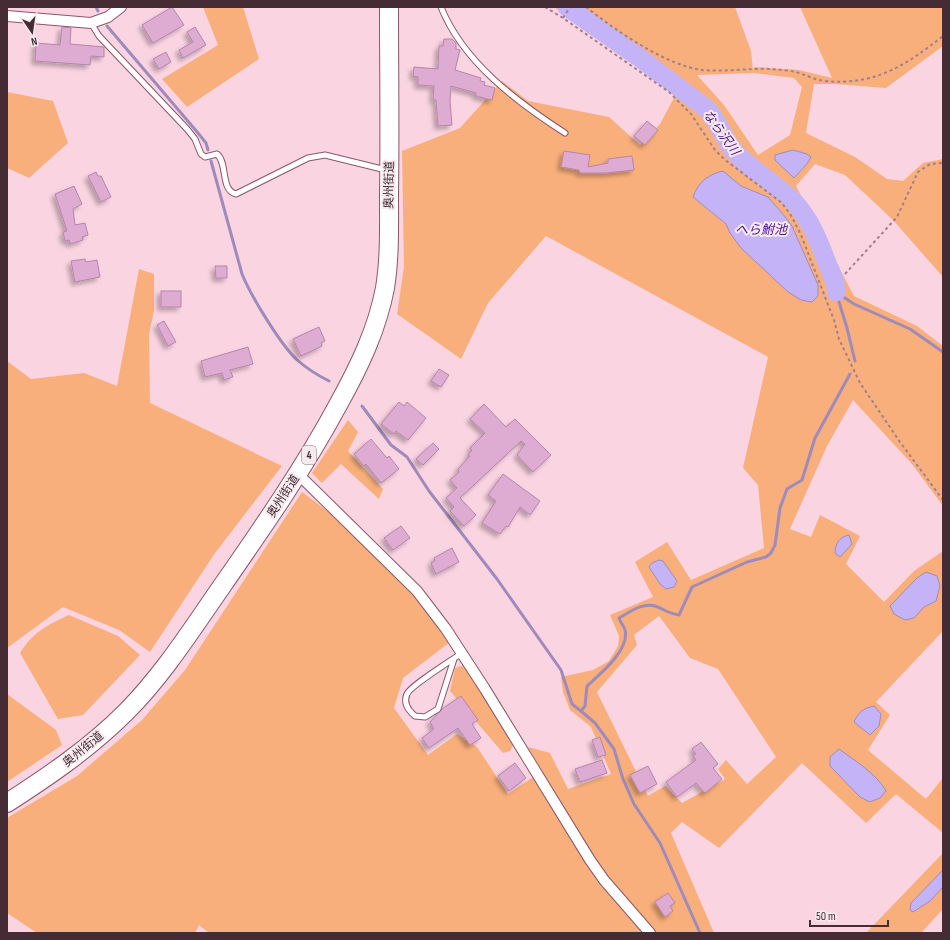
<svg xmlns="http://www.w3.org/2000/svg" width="950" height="940" font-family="'Sofia Sans Condensed','Noto Sans JP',sans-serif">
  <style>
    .green { fill: #f9af7b; fill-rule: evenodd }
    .water { fill: #c4b4f7; stroke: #9e8bbc }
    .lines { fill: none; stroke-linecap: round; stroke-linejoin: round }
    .stream { stroke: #9e8bbc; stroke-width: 3 }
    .river { stroke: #c4b4f7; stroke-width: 19 }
    .building { fill: #deabd2; stroke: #b685aa; filter: url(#shadow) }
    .lane-casing { stroke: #8c556b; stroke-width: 7 }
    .street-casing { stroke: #8c556b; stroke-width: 12 }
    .highway-casing { stroke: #8c556b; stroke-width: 20 }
    .path { stroke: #a0808c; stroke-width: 2; stroke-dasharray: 3 3; stroke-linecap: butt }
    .lane { stroke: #fff; stroke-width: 5 }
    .street { stroke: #fff; stroke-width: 10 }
    .highway { stroke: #fff; stroke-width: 18 }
    .labels { text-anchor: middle; stroke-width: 4; stroke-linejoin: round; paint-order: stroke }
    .shield { fill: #f7eaee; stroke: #7a646c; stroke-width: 1 }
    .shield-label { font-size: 11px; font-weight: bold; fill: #442b34 }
    .street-label { font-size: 12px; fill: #442b34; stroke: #f7eaee }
    .water-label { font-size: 13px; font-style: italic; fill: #4d1196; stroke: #f7eaee }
  </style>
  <defs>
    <filter id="shadow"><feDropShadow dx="-3.5" dy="3.5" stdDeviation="2" flood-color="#0004"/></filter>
  </defs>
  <rect width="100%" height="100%" fill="#fbd4e2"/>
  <!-- green -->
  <g class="green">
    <polygon points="203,7 243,7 259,59 187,107 162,79 218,45"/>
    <path d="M554,7H735L751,51L753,70L754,67L799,70L832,78L800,7H943V46L886,88L835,84H814L806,133L855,157L887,179L903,181L923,163L943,159V277L893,220L845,175L815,164L796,186L854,296L917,326L943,346V506L912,464L853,400L827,446L790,529L811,537L820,515L860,536L846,564L884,602L914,571L943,551V631L876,702L890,715L868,750L926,799L943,778V833L896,794L866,823L802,763L719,848L682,822L671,833L714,933H209L199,925L195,933H37L7,913V818L77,776L142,720L185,670L302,492L354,531L424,605L450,642L403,678L394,708L428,755L457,734L477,747L508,794L542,771L528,747L550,753L568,789L611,774L591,727L570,710L563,692L561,677L593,670L609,661L618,646L619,636L610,615L653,597L635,562L667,542L691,580L764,548L758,485L743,468L768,357L546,236L488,303L461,359L397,314L404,267L402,151L460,128L502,81L528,101L609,117L640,145L660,124L676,94L663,82ZM753,73L794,78L802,87L790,135L758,155L724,105L697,75ZM741,186L768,197L782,213L792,226L817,285L818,296L812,302L801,300L726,224L693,197ZM659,616L690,658L718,669L776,757L747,784L726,760L718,769L725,779L682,803L665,786L648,796L597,692L637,645L634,635Z"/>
    <polygon points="7,92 53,101 68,143 29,178 7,168"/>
    <polygon points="139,269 154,274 154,311 149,334 150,403 282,466 215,553 150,652 119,630 63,607 7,648 7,361 31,379 84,373 117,386"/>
    <polygon points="348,420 358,432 348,451 383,489 379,499 341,464 322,483 312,473"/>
    <path d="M69,615L118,636L140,655L83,715L58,719L20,653C33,632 47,625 69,615Z"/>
    <polygon points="464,665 494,709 514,744 510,751 503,753 450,691 455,668"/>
    <polygon points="7,694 56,730 62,745 7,782"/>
    <polygon points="943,853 943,909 921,933 866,933"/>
  </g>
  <!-- water -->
  <g class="water">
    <polygon points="793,150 807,154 811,157 807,164 794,178 775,160 775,155"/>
    <path d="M723,171L741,186L768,197L782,213L792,226L818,285V296L812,302L801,300L788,292L741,248L730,233L726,224L693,197C698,182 709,174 723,171Z"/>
    <path d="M849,535L852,544L840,557L835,553C835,544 839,537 849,535Z"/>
    <polygon points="659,560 663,561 677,581 674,587 666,589 660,584 649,567 652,563"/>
    <polygon points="926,572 937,576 940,586 936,601 924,607 914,618 905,620 894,614 890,606 917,578"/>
    <path d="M874,706L881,714L879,726L870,735L854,722C858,712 864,708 874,706Z"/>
    <path d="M839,749C856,762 875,772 886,791L880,798L870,802L860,797L830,766V757Z"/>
    <polygon points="943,870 943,887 930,901 913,912 910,910 911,903"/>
  </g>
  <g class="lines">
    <!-- stream -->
    <g class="stream">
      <polyline points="96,7 98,11"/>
      <polyline points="107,26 198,133 206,143 208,150"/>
      <path d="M211,161L242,274C251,296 279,342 296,359C306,368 317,375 329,381"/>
      <polyline points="836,292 854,304 910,329 943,352"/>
      <polyline points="836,292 847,328 855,361"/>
      <polyline points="362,406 391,445 407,457 429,491 497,579 561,670 572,704 581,711"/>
      <path d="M700,933L660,843L634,804L623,779L614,749L595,723L581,711L585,706L587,686C600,674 630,650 625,630C624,626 620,622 619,618C629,613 642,602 655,606C664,609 669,614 679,615L692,587L747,562L766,557L771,553L775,545L780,508L787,489L802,480L815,438L850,374"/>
    </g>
    <!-- river -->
    <path class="river" d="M567,7L640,58L707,109C719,122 723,139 735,152C752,171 775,183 793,201C810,218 819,242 827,263C830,271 837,282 836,292"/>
  </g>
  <!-- building -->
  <g class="building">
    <polygon points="172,7 184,25 153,43 142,25"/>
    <polygon points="62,27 71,28 70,44 104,47 104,57 91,56 90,65 35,61 36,43 60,45"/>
    <polygon points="195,27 206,45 183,58 179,50 193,42 187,32"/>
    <polygon points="444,39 452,39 456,43 456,49 460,50 455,70 481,78 480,81 485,82 484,85 495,88 492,100 476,96 476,93 451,86 450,101 452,125 438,126 436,100 433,100 434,86 418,85 418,77 413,76 414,67 438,69 439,46 443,46"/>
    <polygon points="166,52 171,62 159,69 153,59"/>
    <polygon points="647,121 658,130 645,145 634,136"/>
    <polygon points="564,151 590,155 588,167 608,163 608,159 632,156 634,170 606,173 580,173 579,170 561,167"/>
    <polygon points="96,172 98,176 101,176 111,197 101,202 88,176"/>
    <polygon points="74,186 82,204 73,209 75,225 85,223 88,235 82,237 83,240 70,244 69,240 65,241 63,232 67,231 55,194"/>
    <polygon points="85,259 86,262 97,260 100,277 75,282 71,261"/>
    <polygon points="215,266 227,266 227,278 216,278"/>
    <rect x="161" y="291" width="20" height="16"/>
    <polygon points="164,321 176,342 168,346 157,325"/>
    <polygon points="319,327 325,341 321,343 322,346 301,356 293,339"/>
    <polygon points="248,347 253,364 230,370 233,377 224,380 222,373 205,377 201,361"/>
    <polygon points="439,369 449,375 441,387 431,381"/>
    <polygon points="399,402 404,406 407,402 426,418 408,440 396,431 394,434 381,424"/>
    <polygon points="484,404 506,427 515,419 551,455 533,472 517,455 525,444 521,441 460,498 476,515 464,526 450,511 454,507 446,498 457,488 450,480 459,472 458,469 470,456 468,455 472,450 470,448 485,433 470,419"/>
    <polygon points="371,439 387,458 389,456 399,469 381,483 366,464 364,466 354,454"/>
    <polygon points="433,443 439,449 423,465 416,459"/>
    <polygon points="503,474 540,501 530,515 520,507 508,527 506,526 500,534 482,523 496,501 488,495"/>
    <polygon points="401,526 410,538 393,550 384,538"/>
    <polygon points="452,548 459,562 436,574 431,563 435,561 434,558"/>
    <polygon points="461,696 478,720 472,724 481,738 470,745 458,728 429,748 422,738 434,729 430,722 442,709"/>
    <polygon points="600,737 606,755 598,757 592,740"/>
    <polygon points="701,742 718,764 713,768 722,779 705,793 696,783 677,797 666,782 696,760 693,756 696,754 692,749"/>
    <polygon points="602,760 607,773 580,782 575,769"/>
    <polygon points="515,763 526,778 509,791 498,776"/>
    <polygon points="648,766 657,784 640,793 630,775"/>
    <polygon points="668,893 675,903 670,906 673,911 665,917 655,902"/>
  </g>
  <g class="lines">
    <!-- lane casing -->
    <g class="lane-casing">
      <g id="lane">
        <path d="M441,7C463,62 517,102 565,133"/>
        <path d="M91,23L99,36L187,129L195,139L201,154L205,157L217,154C228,163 220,190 236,194L308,158L325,155L386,170"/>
        <path d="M454,659L438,709L425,717L415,716C409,711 403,703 407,694C410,686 452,660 462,653"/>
      </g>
    </g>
    <!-- street casing -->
    <g class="street-casing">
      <g id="street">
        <polyline points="7,16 91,23 108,17 121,7"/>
        <polyline points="297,473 417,591 446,629 485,689 590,860 604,880 650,933"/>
      </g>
    </g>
    <!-- highway casing -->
    <g class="highway-casing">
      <path id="highway" d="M7,803C49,776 90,748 126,712C163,675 192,629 222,586C263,527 304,468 338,405C359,367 377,330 385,288C390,257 389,225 389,194C390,132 389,69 389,7"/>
    </g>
    <!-- path -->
    <g class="path">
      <polyline points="545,7 563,18 669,92 691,114 715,150 724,159 782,203 792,217 801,235 834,320 839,339 860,383 900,442 943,500"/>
      <path d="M586,7C615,30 665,65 702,70C725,72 749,68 772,69C780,70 789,70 796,72C806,75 815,80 825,81C875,86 906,65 943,36"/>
      <polyline points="563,18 570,7"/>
      <polyline points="845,274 897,217 918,172 930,164 943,163"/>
    </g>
    <!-- lane -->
    <use href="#lane" class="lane"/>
    <!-- street -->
    <use href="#street" class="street"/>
    <!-- highway -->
    <use href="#highway" class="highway"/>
  </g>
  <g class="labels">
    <!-- shield labels -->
    <rect class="shield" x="302" y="446" width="14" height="18" rx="3"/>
    <g class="shield-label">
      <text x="309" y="459">4</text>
    </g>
    <!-- street labels -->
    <g class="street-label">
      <text transform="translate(389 185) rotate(-89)" y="4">奥州街道</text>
      <text transform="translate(283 496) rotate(-57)" y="4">奥州街道</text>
      <text transform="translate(83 749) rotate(-39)" y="4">奥州街道</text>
    </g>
    <!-- water labels -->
    <g class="water-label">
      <text transform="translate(722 132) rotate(54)" y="5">なら沢川</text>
      <text x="761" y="234">へら鮒池</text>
    </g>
  </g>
  <!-- border -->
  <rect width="950" height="940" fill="none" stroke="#442b34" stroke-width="16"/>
  <!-- north arrow -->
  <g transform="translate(32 32) rotate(167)" stroke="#f7eaee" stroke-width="3" paint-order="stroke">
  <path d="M0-3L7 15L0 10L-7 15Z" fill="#442b34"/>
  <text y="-6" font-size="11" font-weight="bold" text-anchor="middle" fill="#442b34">N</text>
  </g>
  <!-- scale -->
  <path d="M810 920v6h78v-6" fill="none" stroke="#442b34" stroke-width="2"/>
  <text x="816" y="920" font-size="12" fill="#442b34" stroke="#f7eaee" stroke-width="3" paint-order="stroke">50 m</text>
</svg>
